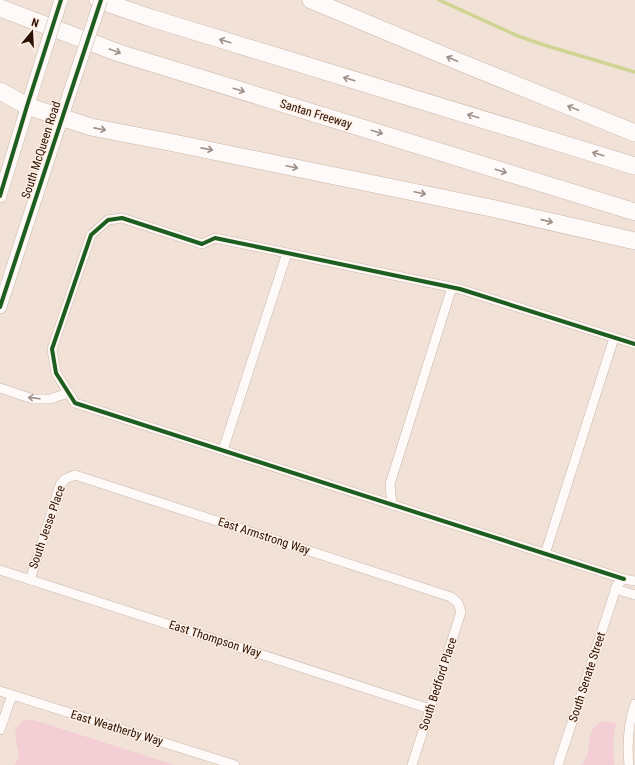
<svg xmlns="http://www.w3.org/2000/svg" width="635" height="765" font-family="'Roboto Condensed',sans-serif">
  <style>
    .green { fill: #f3ced4 }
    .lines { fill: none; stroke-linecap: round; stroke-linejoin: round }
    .stream { stroke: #d0d492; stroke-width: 3.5 }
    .minor-casing { stroke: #ccb7a8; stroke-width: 10 }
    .secondary-casing { stroke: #ccb7a8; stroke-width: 14 }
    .motorway-casing { stroke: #ccb7a8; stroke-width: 18 }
    .minor { stroke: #fdfaf9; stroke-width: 9 }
    .secondary { stroke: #fdfaf9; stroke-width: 13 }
    .motorway { stroke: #fdfaf9; stroke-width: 17 }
    .secondary-bridge-casing { stroke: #ccb7a8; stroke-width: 14; stroke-linecap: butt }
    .secondary-bridge { stroke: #fdfaf9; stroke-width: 13 }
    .cycleway-casing { stroke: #feefe5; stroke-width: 6 }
    .cycleway { stroke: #1b5e20; stroke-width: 4 }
    .oneway { stroke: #9e9089 }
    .labels { text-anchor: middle; stroke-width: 3; stroke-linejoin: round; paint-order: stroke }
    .street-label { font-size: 12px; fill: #2a0f00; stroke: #feefe5 }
  </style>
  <rect width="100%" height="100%" fill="#f1e1d6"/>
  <!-- green -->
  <g class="green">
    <path d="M25,720H34L174,765H14C29,751 2,734 25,720Z"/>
    <path d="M603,721L616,723L613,741L614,765H581C593,752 586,742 593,729C595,726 600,723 603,721Z"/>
  </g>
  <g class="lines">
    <!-- stream -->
    <polyline class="stream" points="439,0 518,36 544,45 635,72"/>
    <!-- minor casing -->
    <g class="minor-casing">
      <g id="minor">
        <polyline points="0,388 33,399 50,399 68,393"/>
        <polyline points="223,450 287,253"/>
        <polyline points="392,505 390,484 452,287"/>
        <polyline points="545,554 614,338"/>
        <polyline points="0,570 430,709"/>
        <polyline points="624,579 75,403 56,373 52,349 91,235 108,220 122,218 202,244 215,238 460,289 635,344"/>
        <polyline points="30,580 60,485 65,479 75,475 451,597 458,603 461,612 412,765"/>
        <polyline points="615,589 635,595"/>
        <polyline points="0,691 235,765"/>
        <polyline points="0,730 12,695"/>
        <polyline points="558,765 617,585 624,579 635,581"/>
        <path d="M629,765C627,744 628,724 635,704"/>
      </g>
    </g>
    <!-- secondary casing -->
    <g class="secondary-casing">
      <g id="secondary">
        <polyline points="0,196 36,79"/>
        <polyline points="0,307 70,92"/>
      </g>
    </g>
    <!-- motorway casing -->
    <g class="motorway-casing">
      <g id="motorway">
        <polyline points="98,0 151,18 635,166"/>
        <polyline points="311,0 462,63 635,133"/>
        <polyline points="0,8 119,53 635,212"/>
        <polyline points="0,91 27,106 91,127 169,142 491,208 635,241"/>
      </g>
    </g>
    <!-- minor -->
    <use href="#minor" class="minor"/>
    <!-- secondary -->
    <use href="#secondary" class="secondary"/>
    <!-- motorway -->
    <use href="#motorway" class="motorway"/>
    <!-- secondary-bridge casing -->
    <g class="secondary-bridge-casing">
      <g id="secondary-bridge">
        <polyline points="36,79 61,0"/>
        <polyline points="70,92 101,0"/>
      </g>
    </g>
    <!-- secondary-bridge -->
    <use href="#secondary-bridge" class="secondary-bridge"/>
    <!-- cycleway casing -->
    <g class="cycleway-casing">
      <g id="cycleway">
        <polyline points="0,196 27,106 61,0"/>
        <polyline points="0,307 101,0"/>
        <polyline points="624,579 75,403 56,373 52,349 91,235 108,220 122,218 202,244 215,238 460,289 635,344"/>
      </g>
    </g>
    <!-- cycleway -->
    <use href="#cycleway" class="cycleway"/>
  </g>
  <!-- one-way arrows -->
  <defs><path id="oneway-shaft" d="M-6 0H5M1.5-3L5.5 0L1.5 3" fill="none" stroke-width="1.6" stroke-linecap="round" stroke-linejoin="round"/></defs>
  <g class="oneway">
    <use href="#oneway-shaft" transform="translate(225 41) rotate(-163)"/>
    <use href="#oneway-shaft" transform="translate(115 51) rotate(20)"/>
    <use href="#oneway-shaft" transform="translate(452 59) rotate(-157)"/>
    <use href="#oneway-shaft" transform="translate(349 79) rotate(-163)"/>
    <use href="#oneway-shaft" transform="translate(239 90) rotate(17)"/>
    <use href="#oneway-shaft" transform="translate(573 108) rotate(-158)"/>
    <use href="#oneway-shaft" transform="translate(473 116) rotate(-163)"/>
    <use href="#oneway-shaft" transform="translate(100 129) rotate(11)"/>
    <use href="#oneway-shaft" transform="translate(377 132) rotate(17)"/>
    <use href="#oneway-shaft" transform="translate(207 149) rotate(11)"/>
    <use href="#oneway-shaft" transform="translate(598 154) rotate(-163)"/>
    <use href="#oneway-shaft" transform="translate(292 167) rotate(12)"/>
    <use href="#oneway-shaft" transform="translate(501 171) rotate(17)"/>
    <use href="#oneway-shaft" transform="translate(420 193) rotate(12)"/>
    <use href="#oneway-shaft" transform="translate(547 221) rotate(13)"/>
    <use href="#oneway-shaft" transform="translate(34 398) rotate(-173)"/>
  </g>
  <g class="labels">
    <!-- street labels -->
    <g class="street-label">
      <text transform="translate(316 114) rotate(17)" y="4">Santan Freeway</text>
      <text transform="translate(41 150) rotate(-72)" y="4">South McQueen Road</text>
      <text transform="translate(47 527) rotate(-71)" y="4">South Jesse Place</text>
      <text transform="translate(264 536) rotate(18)" y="4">East Armstrong Way</text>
      <text transform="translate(215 639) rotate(18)" y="4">East Thompson Way</text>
      <text transform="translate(587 677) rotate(-72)" y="4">South Senate Street</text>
      <text transform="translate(438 684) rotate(-72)" y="4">South Bedford Place</text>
      <text transform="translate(117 728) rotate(17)" y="4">East Weatherby Way</text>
    </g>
  </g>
  <!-- north arrow -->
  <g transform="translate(32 32) rotate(18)" stroke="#feefe5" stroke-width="3" paint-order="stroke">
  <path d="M0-3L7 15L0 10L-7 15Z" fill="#2a0f00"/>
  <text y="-6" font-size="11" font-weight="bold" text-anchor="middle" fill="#2a0f00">N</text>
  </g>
</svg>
